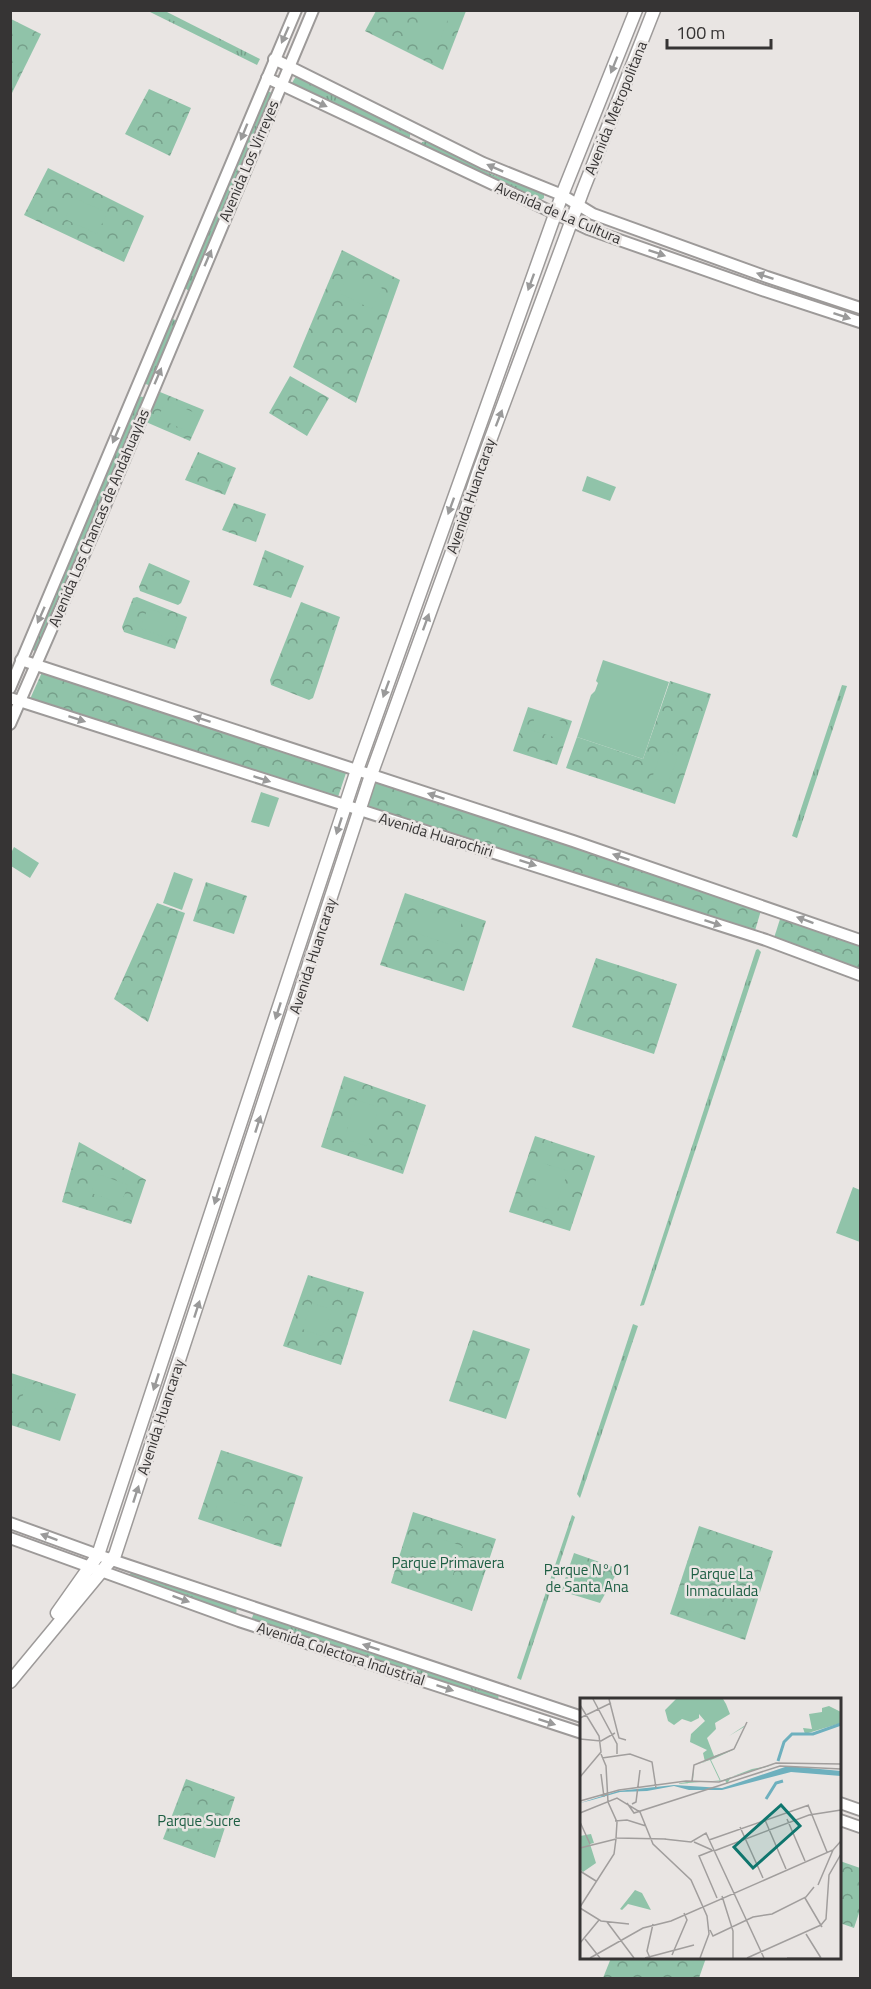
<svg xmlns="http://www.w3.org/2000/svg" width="871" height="1989" font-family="'Titillium Web',sans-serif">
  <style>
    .grass { fill: url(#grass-tufts) }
    .park { fill: url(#park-crowns) }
    .garden { fill: #90c3a9 }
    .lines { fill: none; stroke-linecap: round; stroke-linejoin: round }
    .secondary-casing { stroke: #9d9a99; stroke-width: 14 }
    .primary-casing { stroke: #9d9a99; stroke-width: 15 }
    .secondary { stroke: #fff; stroke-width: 10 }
    .primary { stroke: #fff; stroke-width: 12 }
    .oneway { fill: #9a9a9a }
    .labels { text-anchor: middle; stroke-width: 5; stroke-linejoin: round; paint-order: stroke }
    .street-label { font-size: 15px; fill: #363434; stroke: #e9e5e3 }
    .park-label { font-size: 15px; fill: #1d5e43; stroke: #e9e5e3 }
    .inset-river { fill: none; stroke: #6eb0be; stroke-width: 3 }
    .inset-road { fill: none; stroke: #a19e9d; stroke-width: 1.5 }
    .view { fill: #0f766e; fill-opacity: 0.15; stroke: #0f766e; stroke-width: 3 }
    .inset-edge { fill: none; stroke: #363434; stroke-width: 3 }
  </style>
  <defs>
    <pattern id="grass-tufts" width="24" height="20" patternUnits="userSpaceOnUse" patternTransform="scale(1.5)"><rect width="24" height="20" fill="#90c3a9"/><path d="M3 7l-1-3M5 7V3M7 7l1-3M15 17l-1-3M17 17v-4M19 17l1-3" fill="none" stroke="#769f8a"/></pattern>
    <pattern id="park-crowns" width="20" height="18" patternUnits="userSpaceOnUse" patternTransform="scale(1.5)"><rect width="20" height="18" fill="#90c3a9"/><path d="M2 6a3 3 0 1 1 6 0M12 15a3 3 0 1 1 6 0" fill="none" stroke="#769f8a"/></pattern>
  </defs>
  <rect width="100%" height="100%" fill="#e9e5e3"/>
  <!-- grass -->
  <g class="grass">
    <polygon points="148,11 165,11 260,59 257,65"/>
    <polygon points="296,76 410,134 410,137 406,140 292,83"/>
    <polygon points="267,91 275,94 191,293 184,287"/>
    <polygon points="426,141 491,174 544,193 544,198 541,200 493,183 421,145 422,142"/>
    <polygon points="171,318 179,322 151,386 143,383"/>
    <polygon points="137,396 143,397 146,400 39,653 31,649"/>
    <polygon points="842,685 847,686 797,838 792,836"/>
    <polygon points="758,949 761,952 644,1305 640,1306 756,950"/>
    <polygon points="633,1324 638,1326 580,1498 577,1494"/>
    <polygon points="572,1515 575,1517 521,1680 517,1678"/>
    <polygon points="131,1572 237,1607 236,1614 129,1577"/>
    <polygon points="254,1613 499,1693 498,1700 251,1620"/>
  </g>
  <!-- park -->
  <g class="park">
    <polygon points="376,11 466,11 443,70 365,31"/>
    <polygon points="11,19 41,34 11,95"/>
    <polygon points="149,89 191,108 170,156 125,134"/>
    <polygon points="48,168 144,216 124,262 24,215"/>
    <polygon points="342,250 400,280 356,403 293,367"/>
    <polygon points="290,376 329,398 307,436 269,413"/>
    <polygon points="160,392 204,410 190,441 146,422"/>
    <polygon points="198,452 236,468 225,495 185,480"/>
    <polygon points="234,503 266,514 256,542 222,530"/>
    <polygon points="265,550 304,566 291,598 253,585"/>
    <polygon points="149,563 190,581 181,603 178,605 140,591 139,587"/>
    <polygon points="137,597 187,617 175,649 124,632 122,627 133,598"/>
    <polygon points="301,602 340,617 313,698 309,700 271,685 270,680"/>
    <polygon points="43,670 347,770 337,800 30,699"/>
    <polygon points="670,681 711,694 675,804 566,768 577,737 643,759"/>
    <polygon points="528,707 572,721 557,765 513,751"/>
    <polygon points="373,781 762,907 754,934 365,807"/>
    <polygon points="206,882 247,896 234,934 193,921"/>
    <polygon points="405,893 486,921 464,991 380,965"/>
    <polygon points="157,903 185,913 148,1022 114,999"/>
    <polygon points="781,916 860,945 860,969 774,938"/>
    <polygon points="596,958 677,984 654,1054 572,1027"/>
    <polygon points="344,1076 426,1105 403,1174 321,1147"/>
    <polygon points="535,1136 595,1156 570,1231 509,1212"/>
    <polygon points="79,1142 146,1180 131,1224 62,1202"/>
    <polygon points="308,1275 364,1292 341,1365 283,1346"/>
    <polygon points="473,1330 530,1349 506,1419 449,1401"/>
    <polygon points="11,1373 76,1394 60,1441 11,1425"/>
    <polygon points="221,1450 303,1477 281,1547 198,1519"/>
    <polygon points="413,1512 496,1539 472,1611 391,1583"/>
    <polygon points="699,1526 773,1551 745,1640 670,1614"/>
    <polygon points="574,1553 619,1569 600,1603 561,1591"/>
    <polygon points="186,1779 235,1797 215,1858 163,1839"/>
    <polygon points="840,1861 860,1868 860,1910 854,1928 840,1923"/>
    <polygon points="611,1958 706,1958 699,1978 603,1978"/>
  </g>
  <!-- garden -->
  <g class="garden">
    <polygon points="426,11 440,11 450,14 437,48 416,41"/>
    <polygon points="75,198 107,213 97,234 65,219"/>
    <polygon points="350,272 382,288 372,309 339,293"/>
    <polygon points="166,400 195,413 187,431 158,418"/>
    <polygon points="587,476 616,487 610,501 582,491"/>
    <polygon points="148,608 179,620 172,640 140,628"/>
    <polygon points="603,660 669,682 643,759 577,737 591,695 595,691 598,683 596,681"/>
    <polygon points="536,713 565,722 560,739 531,730"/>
    <polygon points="662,750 678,756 668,783 652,778"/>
    <polygon points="261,792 279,798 269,827 251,822"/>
    <polygon points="14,847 39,863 30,878 11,866 11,853"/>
    <polygon points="174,872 193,879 182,910 163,903"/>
    <polygon points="424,909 462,922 454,946 416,933"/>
    <polygon points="356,1100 379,1107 367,1146 344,1139"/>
    <polygon points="542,1163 568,1171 554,1211 528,1202"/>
    <polygon points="98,1174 128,1185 121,1204 91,1193"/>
    <polygon points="853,1187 860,1190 860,1242 836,1233"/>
    <polygon points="312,1303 332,1310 322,1336 302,1329"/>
    <polygon points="27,1382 61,1394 54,1412 21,1401"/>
    <polygon points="220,1497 248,1507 242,1524 214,1514"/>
    <polygon points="439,1538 462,1546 450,1584 426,1576"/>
    <polygon points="695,1557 726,1567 720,1584 690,1574"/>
    <polygon points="683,1590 712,1599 706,1616 678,1607"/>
    <polygon points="206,1815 222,1822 210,1852 194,1846"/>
  </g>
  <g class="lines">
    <!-- secondary casing -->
    <g class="secondary-casing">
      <g id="secondary">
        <polyline points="274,59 483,163 562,195 593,214 767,277 860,308"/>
        <polyline points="267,78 588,229 762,290 860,322"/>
        <polyline points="21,660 573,841 860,940"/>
        <polyline points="10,688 296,10"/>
        <polyline points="10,698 766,940 860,975"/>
        <polyline points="10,724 97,525 313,10"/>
        <polyline points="10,1523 112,1560 582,1717"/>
        <polyline points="10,1538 239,1621 582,1733"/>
        <polyline points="840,1803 860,1810"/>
        <polyline points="840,1820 860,1827"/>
      </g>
    </g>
    <!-- primary casing -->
    <g class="primary-casing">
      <g id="primary">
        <polyline points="57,1613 98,1555 357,770 562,195 636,10"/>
        <polyline points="10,1682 115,1555 371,775 454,546 478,473 583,190 654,10"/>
      </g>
    </g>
    <!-- secondary -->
    <use href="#secondary" class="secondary"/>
    <!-- primary -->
    <use href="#primary" class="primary"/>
  </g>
  <!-- one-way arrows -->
  <defs><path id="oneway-solid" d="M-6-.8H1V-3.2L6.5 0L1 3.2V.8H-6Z" transform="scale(1.5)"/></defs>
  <g class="oneway">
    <use href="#oneway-solid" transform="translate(285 35) rotate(114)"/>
    <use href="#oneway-solid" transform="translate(614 65) rotate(112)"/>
    <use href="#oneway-solid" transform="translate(319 103) rotate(25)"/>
    <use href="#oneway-solid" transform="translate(244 132) rotate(112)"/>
    <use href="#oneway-solid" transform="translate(495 168) rotate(-156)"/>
    <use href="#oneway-solid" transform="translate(657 253) rotate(19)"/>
    <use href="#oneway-solid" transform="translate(208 258) rotate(-67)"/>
    <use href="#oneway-solid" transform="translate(765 276) rotate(-161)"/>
    <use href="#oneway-solid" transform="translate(531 282) rotate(110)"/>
    <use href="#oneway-solid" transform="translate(842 316) rotate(18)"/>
    <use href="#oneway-solid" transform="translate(158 376) rotate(-67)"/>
    <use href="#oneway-solid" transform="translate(499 418) rotate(-69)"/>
    <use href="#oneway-solid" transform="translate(116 435) rotate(113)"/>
    <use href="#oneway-solid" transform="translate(451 506) rotate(110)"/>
    <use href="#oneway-solid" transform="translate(41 615) rotate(114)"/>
    <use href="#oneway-solid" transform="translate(426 622) rotate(-70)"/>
    <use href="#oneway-solid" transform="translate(386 689) rotate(110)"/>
    <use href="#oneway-solid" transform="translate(77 719) rotate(18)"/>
    <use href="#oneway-solid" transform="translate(202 719) rotate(-162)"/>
    <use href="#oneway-solid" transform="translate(262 779) rotate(18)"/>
    <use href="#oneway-solid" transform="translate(436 796) rotate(-162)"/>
    <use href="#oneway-solid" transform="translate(339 826) rotate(108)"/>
    <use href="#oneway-solid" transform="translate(621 857) rotate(-161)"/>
    <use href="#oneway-solid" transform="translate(528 863) rotate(18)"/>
    <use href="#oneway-solid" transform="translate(805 920) rotate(-160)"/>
    <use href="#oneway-solid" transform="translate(713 923) rotate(18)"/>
    <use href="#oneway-solid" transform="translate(278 1011) rotate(108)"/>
    <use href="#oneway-solid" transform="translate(258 1124) rotate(-72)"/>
    <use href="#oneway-solid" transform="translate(217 1196) rotate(108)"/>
    <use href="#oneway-solid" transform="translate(197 1309) rotate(-72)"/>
    <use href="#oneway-solid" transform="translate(156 1382) rotate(108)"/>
    <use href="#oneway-solid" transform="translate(136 1494) rotate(-72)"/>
    <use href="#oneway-solid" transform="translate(49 1537) rotate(-160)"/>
    <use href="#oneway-solid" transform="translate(181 1599) rotate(20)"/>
    <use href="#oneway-solid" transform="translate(371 1647) rotate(-162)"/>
    <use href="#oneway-solid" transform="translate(445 1688) rotate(18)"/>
    <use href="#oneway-solid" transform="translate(547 1722) rotate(18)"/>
  </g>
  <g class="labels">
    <!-- street labels -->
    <g class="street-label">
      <text transform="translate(616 108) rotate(-68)" y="5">Avenida Metropolitana</text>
      <text transform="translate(249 161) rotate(-67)" y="5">Avenida Los Virreyes</text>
      <text transform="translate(558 213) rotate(23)" y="5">Avenida de La Cultura</text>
      <text transform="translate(471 496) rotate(-71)" y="5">Avenida Huancaray</text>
      <text transform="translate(99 518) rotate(-67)" y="5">Avenida Los Chancas de Andahuaylas</text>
      <text transform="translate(436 835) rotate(17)" y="5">Avenida Huarochiri</text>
      <text transform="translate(313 956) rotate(-72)" y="5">Avenida Huancaray</text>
      <text transform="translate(161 1417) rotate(-72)" y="5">Avenida Huancaray</text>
      <text transform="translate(341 1654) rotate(18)" y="5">Avenida Colectora Industrial</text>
    </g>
    <!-- park labels -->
    <g class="park-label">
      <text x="448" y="1568">Parque Primavera</text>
      <text x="587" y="1575">Parque N° 01<tspan x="587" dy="17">de Santa Ana</tspan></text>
      <text x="722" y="1579">Parque La<tspan x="722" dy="17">Inmaculada</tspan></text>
      <text x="199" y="1826">Parque Sucre</text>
    </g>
  </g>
  <!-- overview -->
  <g transform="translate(580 1698)">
    <rect width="261" height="261" fill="#e9e5e3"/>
    <path d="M96,1H143L146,6L150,16L135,25L136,31L127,40L134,58L154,51L164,29L149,38L164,28V29L155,50L153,52L142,57L151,79L172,71L193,67L151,79L147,86L145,82L96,86L112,83L114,67L125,64L123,55L127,52L110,44L111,36L125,23L119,16V20L111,24L102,21L94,27L88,23L85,12ZM142,57L151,79L141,83L131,62ZM130,62L140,83H113L114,67Z" fill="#90c3a9" fill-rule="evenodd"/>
    <path d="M249,8L261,14V25L225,36L223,30L232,31L229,16L242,14V10ZM11,136L14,145L10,146L16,165L3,174L0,171V138Z" fill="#90c3a9"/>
    <path d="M55,192L62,195L71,212L48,206L42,212L40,211Z" fill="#90c3a9"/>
    <path d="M208,68L261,73V78L211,74L142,92H109L94,88L67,93L40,94L12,102L0,105L38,93L94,87L142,90Z" fill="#6eb0be"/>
    <path class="inset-river" d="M198,63L204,44L212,36H233L261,26M186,101L196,85L203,83"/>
    <path class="inset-road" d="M13,1L37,46V56M29,1L39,40L46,42M0,7L19,38L21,54L0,79M0,20L31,5M0,41L21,43L35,35M21,56L26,68L28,104L37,124L36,140M22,60L50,56L72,64L76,90M21,76L24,99M112,83L114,67L154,51L167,24M0,103L39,92L106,83L139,84L196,65L261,66M47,105L54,115L200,68L261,71M52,106L56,104L60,72M228,107L247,154M0,115L37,100L60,114L73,146L111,182L127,218L129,236L120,260M207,121L225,163M185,122L206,171M35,123L47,122L66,128M0,124L10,146M160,129L183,180M36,140L86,141M84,141L111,144L126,135L184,260M129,142L229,107M114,144L132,152M0,150L36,141M134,152L119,158L137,200M134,153L229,117L261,112M0,173L16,183M238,187L253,152M142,198L153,233V260M225,200L242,229M0,209L34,156L36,141M0,210L21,223L49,226M27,224L54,260M241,227L246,221L249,177L261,156M130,232L133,238L173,219L192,216L226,199L234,189M226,236L241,260M5,241L20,260M0,245L19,222M92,257L107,222L104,215M10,260L63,230L91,223L253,152L261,143M65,260L114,247M70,260L67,253L73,226M167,260L241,227M207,260H241"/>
    <path class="view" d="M201,107L220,128L173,170L154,149Z"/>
    <rect width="261" height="261" class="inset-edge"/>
  </g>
  <!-- border -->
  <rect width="871" height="1989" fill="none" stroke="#363434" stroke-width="24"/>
  <!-- scale -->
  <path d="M667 39v9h104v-9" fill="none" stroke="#363434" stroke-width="3"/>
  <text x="676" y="39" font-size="18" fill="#363434" stroke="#e9e5e3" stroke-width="4.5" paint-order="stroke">100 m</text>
</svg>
